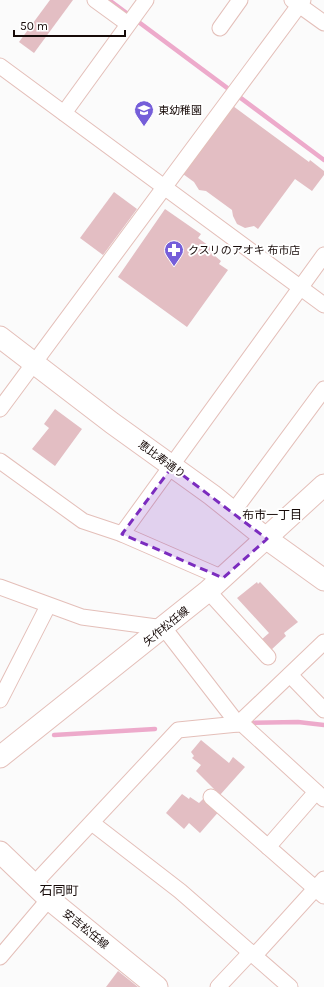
<svg xmlns="http://www.w3.org/2000/svg" width="324" height="987" font-family="Karla,'Noto Sans JP',sans-serif">
  <style>
    .lines { fill: none; stroke-linecap: round; stroke-linejoin: round }
    .stream { stroke: #edaacb; stroke-width: 4.5 }
    .building { fill: #e3bec3 }
    .street-casing { stroke: #e4bfb9; stroke-width: 17 }
    .secondary-casing { stroke: #e4bfb9; stroke-width: 23 }
    .street { stroke: #fff; stroke-width: 15 }
    .secondary { stroke: #fff; stroke-width: 21 }
    .marked { fill: #7b2cbf; fill-opacity: 0.2; stroke: #7b2cbf; stroke-width: 3; stroke-dasharray: 8 5; stroke-linejoin: round }
    .labels { text-anchor: middle; stroke-width: 4; stroke-linejoin: round; paint-order: stroke }
    .poi-label { font-size: 11px; fill: #160a08; stroke: #fff; text-anchor: start }
    .street-label { font-size: 11px; fill: #160a08; stroke: #fff }
    .neighbourhood-label { font-size: 12px; fill: #160a08; stroke: #fff }
    .quarter-label { font-size: 13px; fill: #160a08; stroke: #fff }
  </style>
  <rect width="100%" height="100%" fill="#fbfbfb"/>
  <g class="lines">
    <!-- stream -->
    <g class="stream">
      <polyline points="109,0 324,160"/>
      <polyline points="247,723 298,722 324,725"/>
      <polyline points="54,735 155,729"/>
    </g>
  </g>
  <!-- building -->
  <g class="building">
    <polygon points="50,0 73,0 34,53 19,42"/>
    <polygon points="233,106 309,162 310,160 324,171 324,175 312,191 295,179 258,229 254,226 245,228 237,224 233,216 232,210 206,191 199,190 194,182 183,174"/>
    <polygon points="114,192 137,209 103,255 80,238"/>
    <polygon points="165,209 201,234 198,238 212,248 209,251 221,261 219,264 228,270 187,327 118,277"/>
    <polygon points="55,409 82,429 55,466 32,449 49,428 44,424"/>
    <polygon points="257,582 258,584 260,582 298,622 284,633 286,636 270,651 261,640 269,633 237,598"/>
    <polygon points="201,740 229,763 233,757 245,767 220,795 196,771 201,765 192,758 194,756 191,752"/>
    <polygon points="182,794 189,799 190,797 199,803 206,796 221,809 200,833 189,823 184,829 166,813"/>
    <polygon points="118,971 138,987 106,987"/>
  </g>
  <g class="lines">
    <!-- street casing -->
    <g class="street-casing">
      <g id="street">
        <polyline points="95,0 128,24"/>
        <polyline points="292,0 324,23"/>
        <polyline points="220,28 240,0"/>
        <polyline points="0,66 324,305"/>
        <polyline points="64,113 146,0"/>
        <polyline points="0,409 303,0"/>
        <polyline points="0,461 83,521 122,534 223,578"/>
        <polyline points="233,512 324,389"/>
        <polyline points="122,534 324,255"/>
        <polyline points="0,587 82,617 164,628 238,724 241,723 324,799"/>
        <polyline points="208,591 268,657"/>
        <polyline points="290,675 324,710"/>
        <polyline points="0,700 48,606"/>
        <polyline points="211,797 324,896"/>
        <polyline points="92,823 180,891 290,987"/>
        <polyline points="268,847 316,792"/>
        <polyline points="34,884 178,730 238,724 324,642"/>
        <polyline points="255,955 324,879"/>
        <polyline points="0,957 49,899"/>
        <polyline points="218,987 251,952"/>
      </g>
    </g>
    <!-- secondary casing -->
    <g class="secondary-casing">
      <g id="secondary">
        <polyline points="0,337 112,423 212,495 267,539 324,580"/>
        <polyline points="0,757 208,591 324,485"/>
        <polyline points="0,852 49,899 157,987"/>
      </g>
    </g>
    <!-- street -->
    <use href="#street" class="street"/>
    <!-- secondary -->
    <use href="#secondary" class="secondary"/>
  </g>
  <!-- marked area -->
  <path class="marked" d="M172,467L267,539L223,578L122,534Z"/>
  <!-- icons -->
  <defs>
    <g id="school-pin" transform="scale(1)"><path d="M0 17L-7.5 6A9.5 9.5 0 1 1 7.5 6Z" fill="#755ed9" stroke="#fff"/><path d="M0-5L7-2L0 1L-7-2ZM-4 1L0 2.5L4 1V4Q0 6-4 4Z" fill="#fff"/></g>
    <g id="pharmacy-pin" transform="scale(1)"><path d="M0 17L-7.5 6A9.5 9.5 0 1 1 7.5 6Z" fill="#755ed9" stroke="#fff"/><path d="M-2-6h4v4h4v4h-4v4h-4v-4h-4v-4h4Z" fill="#fff"/></g>
  </defs>
  <g fill-rule="evenodd">
    <use href="#school-pin" x="144" y="110"/>
    <use href="#pharmacy-pin" x="174" y="250"/>
  </g>
  <g class="labels">
    <!-- poi labels -->
    <g class="poi-label">
      <text x="158" y="114">東幼稚園</text>
      <text x="188" y="254">クスリのアオキ 布市店</text>
    </g>
    <!-- street labels -->
    <g class="street-label">
      <text transform="translate(162 459) rotate(36)" y="4">恵比寿通り</text>
      <text transform="translate(166 626) rotate(-39)" y="4">矢作松任線</text>
      <text transform="translate(86 929) rotate(39)" y="4">安吉松任線</text>
    </g>
    <!-- neighbourhood labels -->
    <g class="neighbourhood-label">
      <text x="272" y="519">布市一丁目</text>
    </g>
    <!-- quarter labels -->
    <g class="quarter-label">
      <text x="59" y="895">石同町</text>
    </g>
  </g>
  <!-- scale -->
  <path d="M14 30v6h111v-6" fill="none" stroke="#160a08" stroke-width="2"/>
  <text x="20" y="30" font-size="12" fill="#160a08" stroke="#ffffff" stroke-width="3" paint-order="stroke">50 m</text>
</svg>
